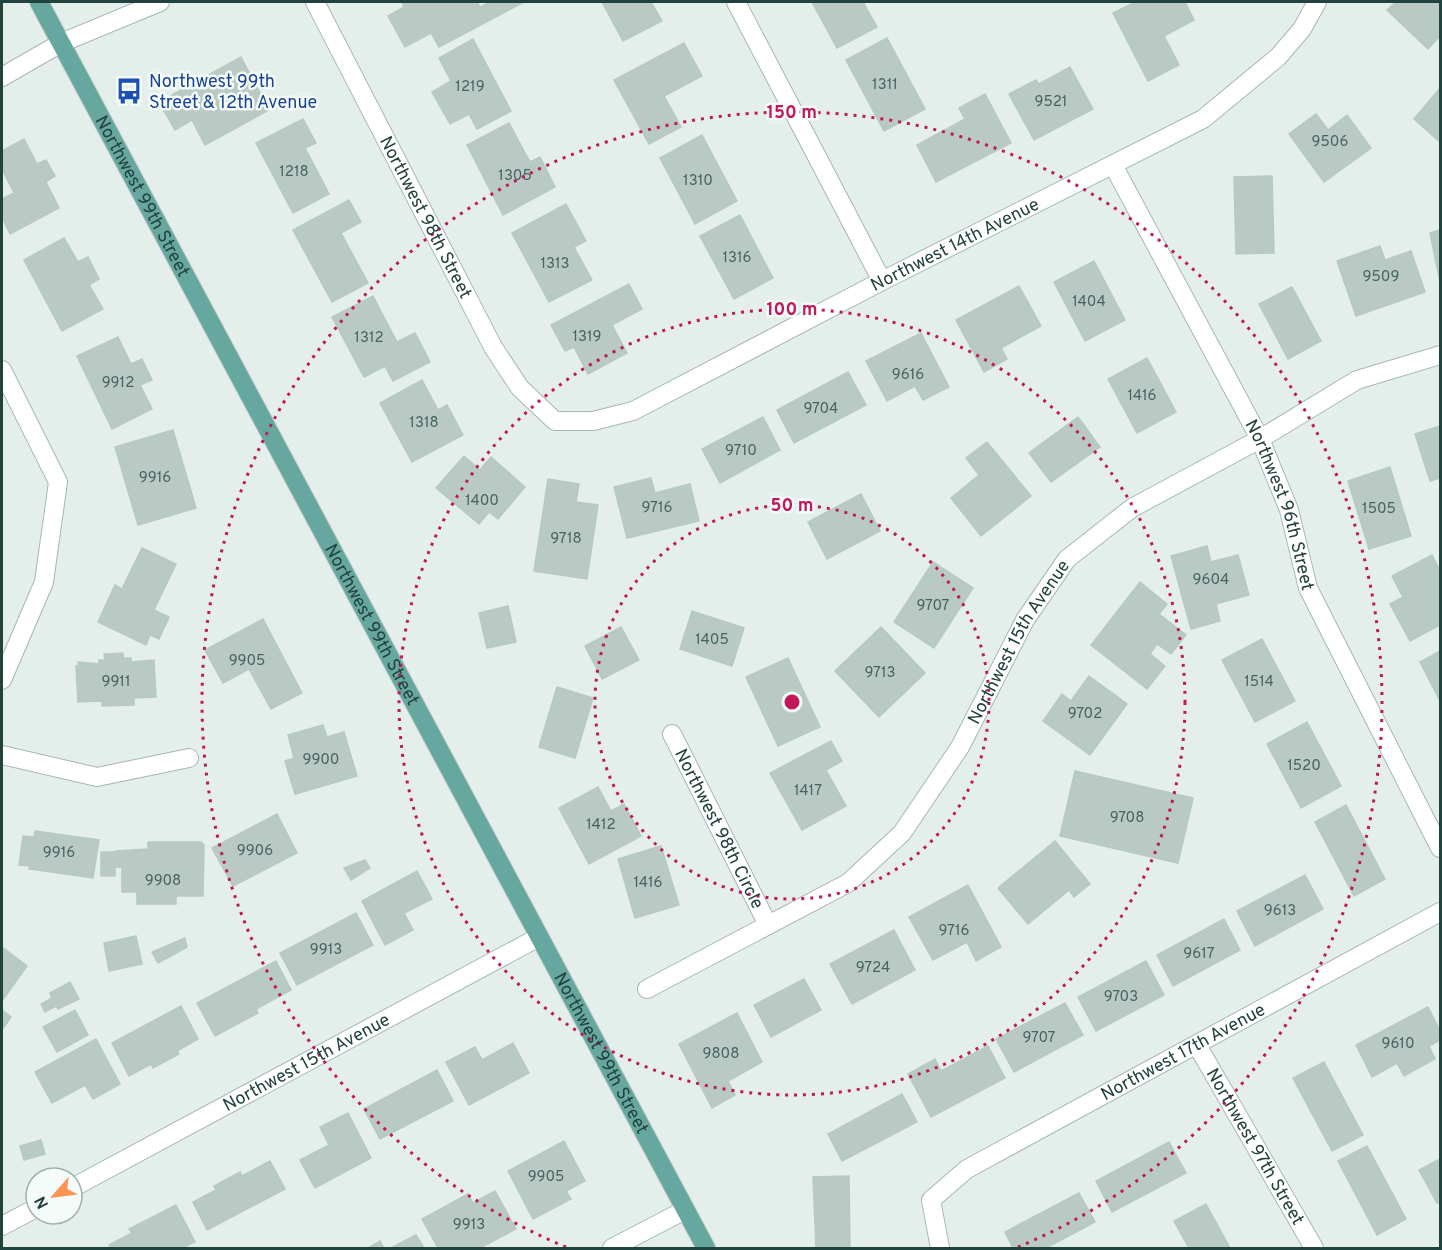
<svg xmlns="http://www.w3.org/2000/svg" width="1442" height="1250" font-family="Overpass,sans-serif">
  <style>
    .building { fill: #b9cac5; stroke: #b6c9c4; stroke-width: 1.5 }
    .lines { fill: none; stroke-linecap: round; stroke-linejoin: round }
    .minor-casing { stroke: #a6b8b4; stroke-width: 20 }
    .major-casing { stroke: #c1cac9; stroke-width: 20 }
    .minor { stroke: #fff; stroke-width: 18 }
    .major { stroke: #66a79f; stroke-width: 18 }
    .ring { fill: none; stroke: #c2185b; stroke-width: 3; stroke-dasharray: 3 6 }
    .labels { text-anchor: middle; stroke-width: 5; stroke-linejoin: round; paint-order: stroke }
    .number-label { font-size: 15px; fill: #486460 }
    .transit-label { font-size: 18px; fill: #164399; stroke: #f5fbf9; text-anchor: start }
    .street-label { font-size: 18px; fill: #22423e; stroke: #f5fbf9 }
    .centre { fill: #c2185b; stroke: #f5fbf9; stroke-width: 3 }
    .ring-label { font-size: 18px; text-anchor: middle; font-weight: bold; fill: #c2185b; stroke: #f5fbf9; stroke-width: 5; stroke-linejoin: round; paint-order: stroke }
  </style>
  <rect width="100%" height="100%" fill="#e4efeb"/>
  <!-- building -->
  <g class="building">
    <polygon points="402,2 477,2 480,7 491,2 524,2 439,47 431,33 405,47 388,16 404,7"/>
    <polygon points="602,2 651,2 662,21 623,41"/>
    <polygon points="812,2 863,2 877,27 837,48"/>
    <polygon points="1135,2 1185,2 1194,20 1164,36 1179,65 1148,81 1113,13"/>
    <polygon points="1396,2 1440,2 1440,36 1428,49 1387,10"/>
    <polygon points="887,38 925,109 884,131 846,60"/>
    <polygon points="473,39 511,111 477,129 469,114 450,124 432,92 451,81 439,58"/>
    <polygon points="684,43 702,76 664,96 681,127 649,144 614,80"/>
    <polygon points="241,57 269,110 205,145 192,120 175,130 159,102"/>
    <polygon points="1070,67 1093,109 1034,140 1009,94 1036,80 1039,84"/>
    <polygon points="1440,88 1440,142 1414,119"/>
    <polygon points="985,94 1011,143 936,182 917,145 965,119 959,108"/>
    <polygon points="1316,114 1328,130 1347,115 1371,148 1324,182 1289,134"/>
    <polygon points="303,119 316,143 305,148 329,194 293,213 256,143"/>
    <polygon points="509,123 530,162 540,157 555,187 503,215 467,145"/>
    <polygon points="702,135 737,201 695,224 660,158"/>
    <polygon points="24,139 37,164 46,160 55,176 46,182 59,208 10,234 2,217 2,199 14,193 2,169 2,151"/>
    <polygon points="1272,176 1274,253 1236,254 1234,177"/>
    <polygon points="349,200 361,222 341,233 368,283 332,302 293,230"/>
    <polygon points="566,204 586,241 574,247 592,280 549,302 512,233"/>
    <polygon points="740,215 773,278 734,299 700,236"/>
    <polygon points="1440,230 1440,282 1430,233"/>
    <polygon points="64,238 78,262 88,257 99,279 89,285 103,309 62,331 24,260"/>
    <polygon points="1380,246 1385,260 1411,251 1425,292 1356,316 1337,261"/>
    <polygon points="1094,261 1125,320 1085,341 1054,282"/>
    <polygon points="629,284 642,309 612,325 627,353 588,374 574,347 565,351 551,325"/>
    <polygon points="1019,286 1041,326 1001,348 1007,359 984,372 956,320"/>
    <polygon points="1292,287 1321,341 1288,359 1259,304"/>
    <polygon points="373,296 397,342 415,333 430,362 393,381 385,366 364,377 332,317"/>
    <polygon points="921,333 949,387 923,400 915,386 887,401 866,361"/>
    <polygon points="118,337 131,364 142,359 152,380 140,385 152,409 112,429 77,356"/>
    <polygon points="1147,358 1176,412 1137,433 1108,379"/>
    <polygon points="848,372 866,405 794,443 777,410"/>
    <polygon points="422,380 438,410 447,405 463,435 412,462 380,403"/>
    <polygon points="763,417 780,450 720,483 702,449"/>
    <polygon points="1078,417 1100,447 1051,482 1029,453"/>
    <polygon points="1440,426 1440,478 1430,481 1415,434"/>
    <polygon points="173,430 196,508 138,525 115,447"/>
    <polygon points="987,442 1031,496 981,536 951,498 979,475 966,458"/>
    <polygon points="464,456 480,470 491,457 525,487 498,519 489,512 479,524 436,488"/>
    <polygon points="1390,467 1411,536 1369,549 1348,481"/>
    <polygon points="651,478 655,493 690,484 699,521 627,538 614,487"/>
    <polygon points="548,479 579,484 576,502 598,505 587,579 534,571"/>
    <polygon points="861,494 880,531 827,559 808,522"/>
    <polygon points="1207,546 1211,562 1238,555 1249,595 1216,604 1220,621 1191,629 1171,556"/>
    <polygon points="142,548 176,564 154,610 169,617 159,639 150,635 146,645 98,622 115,585 122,589"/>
    <polygon points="1432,555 1440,571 1440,625 1410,641 1390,604 1403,597 1392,576"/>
    <polygon points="933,562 973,588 934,648 894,622"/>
    <polygon points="1140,582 1167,604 1159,614 1186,635 1171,654 1157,644 1150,654 1165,666 1147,689 1091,645"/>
    <polygon points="508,606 516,642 487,648 479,613"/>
    <polygon points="692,611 744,628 732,666 680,649"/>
    <polygon points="263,619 302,693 271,709 249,669 223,683 205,650"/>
    <polygon points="621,627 639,660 602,679 585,646"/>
    <polygon points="881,627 925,673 879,717 835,671"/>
    <polygon points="1262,639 1295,701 1255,722 1222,660"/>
    <polygon points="1440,651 1440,701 1420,662"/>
    <polygon points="123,653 123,658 131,658 131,662 154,660 156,697 134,698 134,705 102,706 102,701 78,702 76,666 79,666 78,662 99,664 99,660 105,660 104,654"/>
    <polygon points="788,658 820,727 778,746 746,677"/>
    <polygon points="1089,676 1127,704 1090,755 1043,721 1062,694 1071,701"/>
    <polygon points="557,687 593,698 575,758 539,747"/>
    <polygon points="1307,722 1341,786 1301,808 1267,744"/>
    <polygon points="323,725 327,737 344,732 357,776 295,794 285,761 294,758 288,735"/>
    <polygon points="831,741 842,761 826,770 846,806 802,830 770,773"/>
    <polygon points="1075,771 1193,798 1178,863 1060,836"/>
    <polygon points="598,787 611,811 624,804 641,836 589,864 559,808"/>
    <polygon points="1346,805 1385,879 1354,896 1315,822"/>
    <polygon points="277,814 297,853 233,886 212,848"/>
    <polygon points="35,831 99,840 93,878 29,869 30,866 19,865 23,836 34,837"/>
    <polygon points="1055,841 1090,884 1074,897 1069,890 1028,924 998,888"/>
    <polygon points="148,842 201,842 204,845 203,896 176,896 176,904 137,904 137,892 122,892 122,867 116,867 116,851 148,849"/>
    <polygon points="661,846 679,905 635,918 618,859"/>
    <rect x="101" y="852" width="14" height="24"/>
    <polygon points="365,860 370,868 351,880 344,868"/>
    <polygon points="417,871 432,899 404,913 413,930 385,945 362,901"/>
    <polygon points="1305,875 1323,909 1255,946 1237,911"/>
    <polygon points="968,885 1001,947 976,961 967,942 933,960 909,917"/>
    <polygon points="356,913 373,945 297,985 280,953"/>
    <polygon points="1224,919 1240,950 1173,986 1157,955"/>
    <polygon points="894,930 915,970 852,1004 830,964"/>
    <polygon points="136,936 142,964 109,971 104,943"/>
    <polygon points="185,938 187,947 158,963 152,952"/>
    <polygon points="2,947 27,966 2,1001"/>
    <polygon points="276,961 291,990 256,1009 258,1013 215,1036 197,1003"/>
    <polygon points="1146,961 1164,995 1096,1031 1078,997"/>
    <polygon points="804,979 821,1010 771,1037 754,1005"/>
    <polygon points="70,982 79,999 58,1009 56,1006 45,1012 41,1004 52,998 50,993"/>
    <polygon points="1065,1003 1083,1035 1014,1072 996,1039"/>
    <polygon points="181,1006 198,1039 177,1051 179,1054 153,1068 151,1064 129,1076 112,1043"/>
    <polygon points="1428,1007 1440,1031 1440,1040 1429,1046 1435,1059 1404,1076 1397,1063 1372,1077 1356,1045"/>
    <polygon points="2,1010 11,1017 2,1030"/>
    <polygon points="75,1010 88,1035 57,1052 43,1027"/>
    <polygon points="737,1013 762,1062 728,1081 735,1095 712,1108 679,1044"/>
    <polygon points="96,1039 120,1084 93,1099 85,1085 52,1103 35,1072"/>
    <polygon points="513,1043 529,1073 469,1105 446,1062 475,1047 482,1060"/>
    <polygon points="988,1046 1005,1078 931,1117 908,1074 935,1059 941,1071"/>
    <polygon points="1324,1062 1363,1135 1332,1151 1293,1078"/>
    <polygon points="437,1070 453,1101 380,1139 364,1109"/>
    <polygon points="902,1094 917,1122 842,1161 828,1134"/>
    <polygon points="348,1113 371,1158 315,1188 300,1160 329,1145 320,1127"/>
    <polygon points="41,1140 45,1154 24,1160 20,1146"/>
    <polygon points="564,1141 585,1181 566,1191 571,1199 533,1219 508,1171"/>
    <polygon points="1169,1142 1186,1173 1112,1212 1096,1181"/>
    <polygon points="1367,1146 1406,1219 1377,1235 1338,1161"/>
    <polygon points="1440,1159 1440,1202 1437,1203 1419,1170"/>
    <polygon points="270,1161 285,1189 207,1230 193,1202 216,1190 214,1186 240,1172 242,1176"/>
    <polygon points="849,1176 850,1248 816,1248 813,1177"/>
    <polygon points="495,1191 516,1229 480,1248 438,1248 422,1219 468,1194 473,1203"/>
    <polygon points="1079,1193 1095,1222 1046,1248 1013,1248 1005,1232"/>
    <polygon points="1206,1204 1230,1248 1189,1248 1174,1221"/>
    <polygon points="176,1205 195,1242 182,1248 111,1248 109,1245 132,1233 129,1229"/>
    <polygon points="416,1235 424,1248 391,1248"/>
    <polygon points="380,1241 384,1248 368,1248"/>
  </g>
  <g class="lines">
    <!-- minor casing -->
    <g class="minor-casing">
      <g id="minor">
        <path id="s1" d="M315,2L493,347L520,388L555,421H593L633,411L882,281L1203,119L1278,57L1302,29L1317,2"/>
        <polyline points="736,2 882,281"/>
        <polyline points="2,77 61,43 160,2"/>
        <path id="s2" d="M1113,165L1260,439L1289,510L1308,588L1440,848"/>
        <polyline points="2,370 58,482 44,582 2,680"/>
        <path id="s3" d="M672,734L768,925"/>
        <polyline points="2,755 97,777 189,758"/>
        <path id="s4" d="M647,989L848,883L902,833L960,747L1025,620L1067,559L1132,508L1260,439L1357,380L1440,355"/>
        <path id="s5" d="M1197,1045L1314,1248"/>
        <path id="s6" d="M72,1188L539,937"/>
        <polyline points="2,1226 36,1208"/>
        <polyline points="612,1248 685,1210"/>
        <path id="s7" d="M940,1248L931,1200L967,1169L1440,912"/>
      </g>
    </g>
    <!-- major casing -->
    <g class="major-casing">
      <g id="major">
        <path id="s8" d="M39,2L706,1248"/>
      </g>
    </g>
    <!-- minor -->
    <use href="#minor" class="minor"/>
    <!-- major -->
    <use href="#major" class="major"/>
  </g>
  <!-- distance rings -->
  <g class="ring">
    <circle cx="792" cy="702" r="197"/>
    <circle cx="792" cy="702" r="393"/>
    <path d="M566 1247A590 590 0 1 1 1018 1247"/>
  </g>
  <!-- icons -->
  <defs>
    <g id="bus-bare" transform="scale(2.07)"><path d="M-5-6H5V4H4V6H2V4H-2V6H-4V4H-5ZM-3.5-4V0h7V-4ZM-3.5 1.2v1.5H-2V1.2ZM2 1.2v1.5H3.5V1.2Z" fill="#1a4fb4" stroke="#f5fbf9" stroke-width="2.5" paint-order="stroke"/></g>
  </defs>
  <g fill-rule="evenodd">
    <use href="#bus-bare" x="129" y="91"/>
  </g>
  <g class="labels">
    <!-- number labels -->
    <g class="number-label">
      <text x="885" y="89">1311</text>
      <text x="470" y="91">1219</text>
      <text x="1051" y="106">9521</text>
      <text x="1330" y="146">9506</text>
      <text x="294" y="176">1218</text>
      <text x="515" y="180">1305</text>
      <text x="698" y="185">1310</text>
      <text x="737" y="262">1316</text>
      <text x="555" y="268">1313</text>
      <text x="1381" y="281">9509</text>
      <text x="1089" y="306">1404</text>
      <text x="587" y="341">1319</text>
      <text x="369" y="342">1312</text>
      <text x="908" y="379">9616</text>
      <text x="118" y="387">9912</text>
      <text x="1142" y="400">1416</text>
      <text x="821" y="413">9704</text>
      <text x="424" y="427">1318</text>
      <text x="741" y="455">9710</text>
      <text x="155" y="482">9916</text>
      <text x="482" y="505">1400</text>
      <text x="657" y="512">9716</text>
      <text x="1379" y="513">1505</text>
      <text x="566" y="543">9718</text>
      <text x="1211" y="584">9604</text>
      <text x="933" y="610">9707</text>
      <text x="712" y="644">1405</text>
      <text x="247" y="665">9905</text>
      <text x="880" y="677">9713</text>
      <text x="116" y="686">9911</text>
      <text x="1259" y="686">1514</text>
      <text x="1085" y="718">9702</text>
      <text x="321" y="764">9900</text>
      <text x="1304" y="770">1520</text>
      <text x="808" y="795">1417</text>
      <text x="1127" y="822">9708</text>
      <text x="601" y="829">1412</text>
      <text x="255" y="855">9906</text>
      <text x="59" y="857">9916</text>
      <text x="163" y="885">9908</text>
      <text x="648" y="887">1416</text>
      <text x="1280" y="915">9613</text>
      <text x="954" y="935">9716</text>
      <text x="326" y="954">9913</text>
      <text x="1199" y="958">9617</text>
      <text x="873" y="972">9724</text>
      <text x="1121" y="1001">9703</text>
      <text x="1039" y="1042">9707</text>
      <text x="1398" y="1048">9610</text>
      <text x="721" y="1058">9808</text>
      <text x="546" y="1181">9905</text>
      <text x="469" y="1229">9913</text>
    </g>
    <!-- transit labels -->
    <g class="transit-label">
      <text x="149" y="87">Northwest 99th<tspan x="149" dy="21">Street &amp; 12th Avenue</tspan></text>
    </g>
    <!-- street labels -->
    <g class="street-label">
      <text dy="6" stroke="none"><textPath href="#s8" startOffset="220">Northwest 99th Street</textPath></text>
      <text dy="6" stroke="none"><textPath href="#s1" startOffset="242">Northwest 98th Street</textPath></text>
      <text dy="6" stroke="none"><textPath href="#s1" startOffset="927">Northwest 14th Avenue</textPath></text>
      <text dy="6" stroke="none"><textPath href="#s2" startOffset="380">Northwest 96th Street</textPath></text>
      <text dy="6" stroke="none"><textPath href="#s8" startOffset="706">Northwest 99th Street</textPath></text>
      <text dy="6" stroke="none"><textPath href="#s4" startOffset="525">Northwest 15th Avenue</textPath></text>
      <text dy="6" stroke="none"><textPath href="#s3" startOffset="106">Northwest 98th Circle</textPath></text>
      <text dy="6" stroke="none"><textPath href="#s7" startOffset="342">Northwest 17th Avenue</textPath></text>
      <text dy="6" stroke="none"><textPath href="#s8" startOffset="1192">Northwest 99th Street</textPath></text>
      <text dy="6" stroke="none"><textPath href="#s6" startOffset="266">Northwest 15th Avenue</textPath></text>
      <text dy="6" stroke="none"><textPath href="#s5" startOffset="117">Northwest 97th Street</textPath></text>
    </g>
  </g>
  <circle cx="792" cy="702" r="9" class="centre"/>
  <g class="ring-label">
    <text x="792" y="118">150 m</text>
    <text x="792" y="315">100 m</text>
    <text x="792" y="511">50 m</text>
  </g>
  <!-- border -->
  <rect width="1442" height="1250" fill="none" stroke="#22423e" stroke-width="6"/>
  <!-- north arrow -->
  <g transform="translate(54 1196) rotate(242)"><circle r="28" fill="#f5fbf9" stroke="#a1b1ae" stroke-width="1.5"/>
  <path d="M0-4.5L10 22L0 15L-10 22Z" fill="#fc9455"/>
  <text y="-9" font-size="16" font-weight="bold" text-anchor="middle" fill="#22423e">N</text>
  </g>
</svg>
